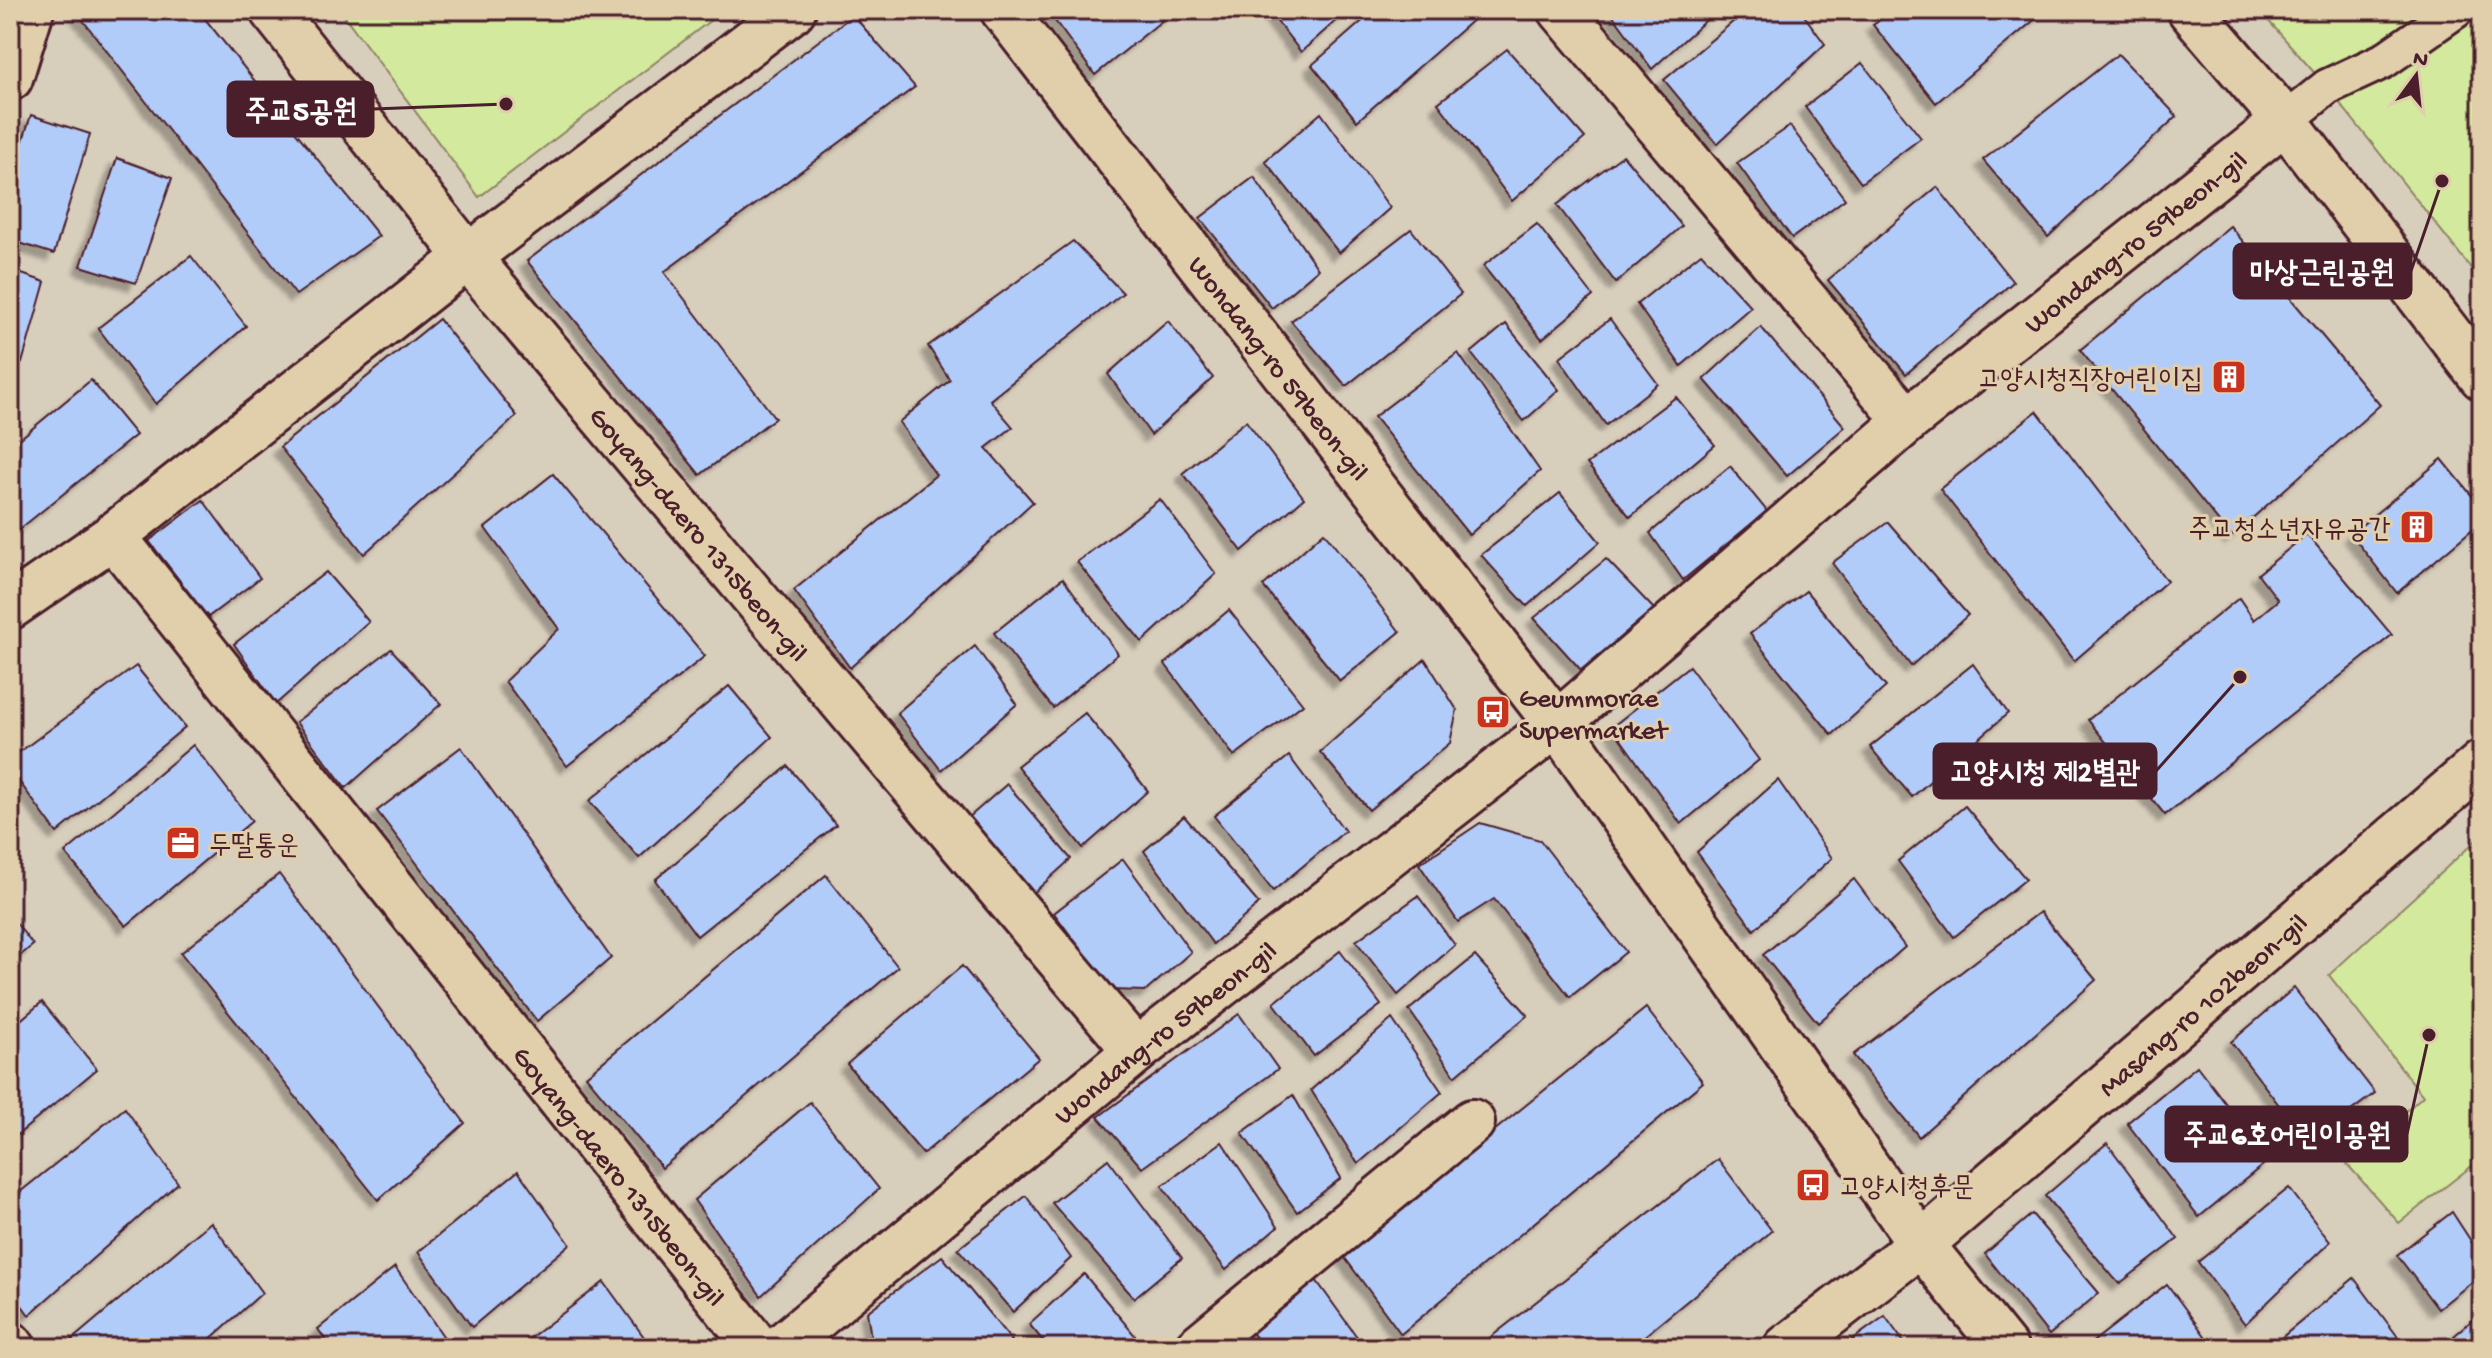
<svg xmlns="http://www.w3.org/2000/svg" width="2492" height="1358" font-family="'Gochi Hand','Poor Story',sans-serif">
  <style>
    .green { fill: #d3e99e; stroke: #8e8464; stroke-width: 2 }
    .building { fill: #b2ccfa; stroke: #4a1f2b; stroke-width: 2; filter: url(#shadow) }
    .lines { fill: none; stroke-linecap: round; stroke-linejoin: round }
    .service-casing { stroke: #4a1f2b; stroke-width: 40 }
    .minor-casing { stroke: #4a1f2b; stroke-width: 50 }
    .service { stroke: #e1cfac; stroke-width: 34 }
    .minor { stroke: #e1cfac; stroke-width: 44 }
    .labels { text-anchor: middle; stroke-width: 6; stroke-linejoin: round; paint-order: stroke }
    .street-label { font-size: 28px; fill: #4a1f2b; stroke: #e1cfac }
    .poi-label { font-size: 28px; fill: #4a1f2b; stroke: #e1cfac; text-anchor: start }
    .leader { fill: none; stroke: #4a1f2b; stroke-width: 3 }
    .callout-dot { fill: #4a1f2b; stroke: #e1cfac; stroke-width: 3 }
    .callout { fill: #4a1f2b; stroke: #4a1f2b; stroke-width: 3 }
    .callout-label { font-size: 30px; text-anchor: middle; font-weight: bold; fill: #fff }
  </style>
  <defs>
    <filter id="shadow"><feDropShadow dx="-7" dy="7" stdDeviation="2" flood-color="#0004"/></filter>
  </defs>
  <rect width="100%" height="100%" fill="#d8cebc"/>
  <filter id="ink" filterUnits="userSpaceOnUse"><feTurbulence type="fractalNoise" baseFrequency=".0125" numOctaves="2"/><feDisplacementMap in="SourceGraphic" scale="16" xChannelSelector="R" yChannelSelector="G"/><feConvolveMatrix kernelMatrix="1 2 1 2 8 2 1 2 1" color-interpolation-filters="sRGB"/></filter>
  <g filter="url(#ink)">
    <!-- green -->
    <g class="green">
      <polygon points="340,10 724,10 479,197"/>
      <polygon points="2259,10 2482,10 2482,282 2327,87"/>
      <polygon points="2482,835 2482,1158 2399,1223 2347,1164 2423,1096 2329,975"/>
    </g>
    <!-- building -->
    <g class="building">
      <polygon points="75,10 198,10 379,236 296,295"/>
      <polygon points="1047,10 1175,10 1095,75"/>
      <polygon points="1268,10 1348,10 1301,52"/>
      <polygon points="1375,10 1467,10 1475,18 1357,121 1312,65"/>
      <polygon points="1609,10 1717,10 1652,69"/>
      <polygon points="1747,10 1800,10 1825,44 1717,144 1664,80"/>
      <polygon points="1893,10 2046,10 1936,103 1873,25"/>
      <polygon points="853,15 915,87 664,272 775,418 700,475 527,261"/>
      <polygon points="1507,49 1585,138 1512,201 1438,103"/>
      <polygon points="2118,54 2177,116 2048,237 1983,160"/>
      <polygon points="1862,63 1921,138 1861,183 1805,107"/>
      <polygon points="1321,113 1390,208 1339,253 1265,161"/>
      <polygon points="31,115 90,134 54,254 10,240 10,181"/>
      <polygon points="1790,126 1845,199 1792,238 1737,163"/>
      <polygon points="1623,155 1682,226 1616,283 1557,205"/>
      <polygon points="117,158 172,178 136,283 81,266"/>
      <polygon points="1254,177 1318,269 1272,308 1200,218"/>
      <polygon points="1937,187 2013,282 1906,374 1828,280"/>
      <polygon points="1537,224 1593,296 1542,339 1483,266"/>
      <polygon points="2230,226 2380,405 2231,537 2080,350"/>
      <polygon points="1411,229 1461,294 1346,386 1291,321"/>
      <polygon points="1073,241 1123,293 990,400 1013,427 986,448 1033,502 850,668 794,590 936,475 899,422 950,380 928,346"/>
      <polygon points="1701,253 1751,307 1681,366 1637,304"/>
      <polygon points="191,256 246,326 156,404 98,328"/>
      <polygon points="10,270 45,282 22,363 10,360"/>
      <polygon points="439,319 517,416 364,554 280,447"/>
      <polygon points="1610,319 1658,384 1606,425 1559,358"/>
      <polygon points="1168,321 1213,378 1151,435 1108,374"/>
      <polygon points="1506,324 1559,390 1524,421 1471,353"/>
      <polygon points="1761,327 1845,427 1787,476 1704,379"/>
      <polygon points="1458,353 1540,471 1469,535 1374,417"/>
      <polygon points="91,380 136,435 10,537 10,447"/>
      <polygon points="1676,397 1715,445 1630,517 1587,464"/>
      <polygon points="2037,411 2167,581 2074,661 1940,489"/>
      <polygon points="1246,421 1304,498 1242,551 1183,473"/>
      <polygon points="2442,459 2482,508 2482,521 2397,593 2351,534"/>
      <polygon points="1730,466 1767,511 1683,580 1650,533"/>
      <polygon points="553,474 705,656 567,766 505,681 559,629 485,528"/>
      <polygon points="1560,493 1600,542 1527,606 1481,555"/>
      <polygon points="1160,499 1216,574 1142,642 1077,562"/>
      <polygon points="203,500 260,578 208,617 149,541"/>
      <polygon points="1888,522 1968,615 1911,666 1832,563"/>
      <polygon points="1324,532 1400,632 1340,681 1263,586"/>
      <polygon points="2307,534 2392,635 2165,815 2088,720 2239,598 2254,620 2278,600 2258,574"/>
      <polygon points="1606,559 1654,609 1581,670 1534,618"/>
      <polygon points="326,572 369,622 276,704 234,644"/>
      <polygon points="1063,578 1118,654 1053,708 994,633"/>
      <polygon points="1806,591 1886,687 1832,735 1750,634"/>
      <polygon points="1229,610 1303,704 1234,756 1165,664"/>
      <polygon points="975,646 1017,704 941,770 897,713"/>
      <polygon points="391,649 441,704 346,788 296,722"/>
      <polygon points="1425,659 1457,710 1450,743 1369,810 1320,752"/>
      <polygon points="1973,664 2008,713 1912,797 1870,747"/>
      <polygon points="136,666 185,727 57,833 10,769 10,759"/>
      <polygon points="1689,666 1759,760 1681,824 1612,727"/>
      <polygon points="729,686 772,737 639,858 589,801"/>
      <polygon points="1085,713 1148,791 1083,848 1017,766"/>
      <polygon points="193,745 252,821 126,926 65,853"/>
      <polygon points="461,747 611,958 537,1021 377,811"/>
      <polygon points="1289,756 1345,831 1273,891 1214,816"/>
      <polygon points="788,766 836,825 697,936 655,880"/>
      <polygon points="1778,780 1832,858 1754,930 1697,852"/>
      <polygon points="1007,784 1071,859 1030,896 967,819"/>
      <polygon points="1965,806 2026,879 1954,937 1898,861"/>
      <polygon points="1184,816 1259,904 1213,944 1144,851"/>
      <polygon points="1480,823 1540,840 1626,952 1570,997 1494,899 1458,922 1419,864"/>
      <polygon points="1123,859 1191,952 1146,991 1111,990 1054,913"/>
      <polygon points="279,874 465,1123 378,1200 181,953"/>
      <polygon points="826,875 898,967 662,1168 586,1076"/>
      <polygon points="1854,879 1905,947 1818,1023 1763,955"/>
      <polygon points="1418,896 1455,945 1398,995 1356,941"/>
      <polygon points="2040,912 2096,980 1919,1137 1853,1055"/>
      <polygon points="10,915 33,945 10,964"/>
      <polygon points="1340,951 1381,1005 1314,1056 1274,1003"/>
      <polygon points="1475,956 1528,1015 1455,1076 1409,1010"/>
      <polygon points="962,966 1039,1058 923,1154 847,1064"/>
      <polygon points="2294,988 2375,1093 2308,1143 2231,1042"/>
      <polygon points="42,1002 97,1069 10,1141 10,1029"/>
      <polygon points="1646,1008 1703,1082 1401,1334 1342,1254"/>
      <polygon points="1239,1014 1278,1069 1142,1168 1098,1117"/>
      <polygon points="1392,1019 1442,1092 1358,1164 1311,1090"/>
      <polygon points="2197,1066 2269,1160 2199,1217 2127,1123"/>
      <polygon points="1293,1095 1341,1178 1297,1212 1242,1133"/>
      <polygon points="810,1102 879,1189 761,1296 694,1200"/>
      <polygon points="125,1108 178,1183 29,1315 10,1289 10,1200"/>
      <polygon points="1222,1142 1278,1226 1226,1270 1162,1186"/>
      <polygon points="2107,1143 2178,1239 2119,1284 2045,1196"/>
      <polygon points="1108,1159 1182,1258 1134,1298 1052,1203"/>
      <polygon points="1718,1159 1772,1231 1630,1348 1477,1348"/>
      <polygon points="518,1171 570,1244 472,1327 418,1252"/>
      <polygon points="2289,1188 2330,1242 2245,1324 2198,1262"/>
      <polygon points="1026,1196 1071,1258 1013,1312 958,1249"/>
      <polygon points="2452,1212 2482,1258 2482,1274 2438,1309 2397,1255"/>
      <polygon points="2032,1214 2099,1293 2049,1335 1985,1254"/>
      <polygon points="211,1222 262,1293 200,1348 62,1348"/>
      <polygon points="942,1256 1012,1341 1001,1348 889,1348 872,1344 867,1312"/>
      <polygon points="395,1267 450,1346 331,1348 318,1329"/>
      <polygon points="1084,1274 1142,1344 1137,1348 1049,1348 1029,1324"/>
      <polygon points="2354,1278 2398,1337 2385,1348 2269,1348"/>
      <polygon points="1316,1280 1365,1348 1264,1348 1251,1331"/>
      <polygon points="604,1282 652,1348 517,1348"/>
      <polygon points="2167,1284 2208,1340 2198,1348 2085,1348"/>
      <polygon points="2482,1312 2482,1348 2461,1348 2454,1336"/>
      <polygon points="1885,1316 1908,1348 1841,1348"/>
    </g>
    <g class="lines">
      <!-- service casing -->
      <g class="service-casing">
        <polyline id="service" points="2285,121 2327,87 2383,61 2456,10"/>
      </g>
      <!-- minor casing -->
      <g class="minor-casing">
        <g id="minor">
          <path id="s1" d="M272,10L468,257L1136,1051"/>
          <path id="s2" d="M1003,10L1557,724L1921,1244L2005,1348"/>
          <polyline points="1561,10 1907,421"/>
          <polyline points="2190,10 2285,121 2482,377"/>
          <polyline points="10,78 31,10"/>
          <path id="s3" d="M113,536L758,1348"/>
          <polyline points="10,607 113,536 468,257 793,10"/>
          <polyline points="10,1344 13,1348"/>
          <path id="s4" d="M780,1348L1136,1051L1557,724L1907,421L2285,121"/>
          <polyline points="1197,1348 1472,1122"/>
          <path id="s5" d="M1786,1348L1921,1244L2482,763"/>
        </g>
      </g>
      <!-- service -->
      <use href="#service" class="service"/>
      <!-- minor -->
      <use href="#minor" class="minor"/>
    </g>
  </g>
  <!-- icons -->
  <defs>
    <g id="building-square" transform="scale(1.8)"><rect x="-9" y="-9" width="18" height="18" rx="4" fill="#c8321e" stroke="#e1cfac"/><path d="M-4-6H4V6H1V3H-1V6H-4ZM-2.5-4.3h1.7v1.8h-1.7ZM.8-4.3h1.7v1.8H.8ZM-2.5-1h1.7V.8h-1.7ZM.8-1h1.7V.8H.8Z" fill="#fff"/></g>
    <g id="bus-square" transform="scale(1.8)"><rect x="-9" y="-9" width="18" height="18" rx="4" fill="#c8321e" stroke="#e1cfac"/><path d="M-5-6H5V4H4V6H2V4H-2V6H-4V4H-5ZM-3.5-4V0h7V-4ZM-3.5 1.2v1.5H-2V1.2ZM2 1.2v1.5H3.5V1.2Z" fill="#fff"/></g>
    <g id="office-square" transform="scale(1.8)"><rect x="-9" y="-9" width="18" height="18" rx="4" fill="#c8321e" stroke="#e1cfac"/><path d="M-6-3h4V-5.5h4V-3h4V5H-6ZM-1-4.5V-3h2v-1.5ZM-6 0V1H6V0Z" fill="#fff"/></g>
  </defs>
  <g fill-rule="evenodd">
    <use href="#building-square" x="2229" y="377"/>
    <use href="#building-square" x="2417" y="527"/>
    <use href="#bus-square" x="1493" y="712"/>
    <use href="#office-square" x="183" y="843"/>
    <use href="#bus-square" x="1813" y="1185"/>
  </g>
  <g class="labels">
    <!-- street labels -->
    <g class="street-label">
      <text dy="10" stroke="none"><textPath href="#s4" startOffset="1750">Wondang-ro 59beon-gil</textPath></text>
      <text dy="10" stroke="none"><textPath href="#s2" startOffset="452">Wondang-ro 59beon-gil</textPath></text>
      <text dy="10" stroke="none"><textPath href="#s1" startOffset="676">Goyang-daero 1315beon-gil</textPath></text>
      <text dy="10" stroke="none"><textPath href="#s5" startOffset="540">Masang-ro 102beon-gil</textPath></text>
      <text dy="10" stroke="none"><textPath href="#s4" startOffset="498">Wondang-ro 59beon-gil</textPath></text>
      <text dy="10" stroke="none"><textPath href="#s3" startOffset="816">Goyang-daero 1315beon-gil</textPath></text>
    </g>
    <!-- poi labels -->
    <g class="poi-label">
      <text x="2203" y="387" text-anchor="end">고양시청직장어린이집</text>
      <text x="2391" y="537" text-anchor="end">주교청소년자유공간</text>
      <text x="1519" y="706">Geummorae<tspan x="1519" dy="32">Supermarket</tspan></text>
      <text x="209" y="853">두딸통운</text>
      <text x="1839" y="1195">고양시청후문</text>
    </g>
  </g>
  <!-- callouts -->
  <path class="leader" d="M506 104L373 109M2442 181L2411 271M2240 677L2156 771M2429 1035L2407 1134"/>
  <g class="callout-dot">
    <circle cx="506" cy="104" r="8"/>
    <circle cx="2442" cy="181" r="8"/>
    <circle cx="2240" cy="677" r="8"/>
    <circle cx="2429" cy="1035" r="8"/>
  </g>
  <g class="callout">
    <rect x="228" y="82" width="145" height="54" rx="8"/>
    <rect x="2234" y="244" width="177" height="54" rx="8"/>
    <rect x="1934" y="744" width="222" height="54" rx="8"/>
    <rect x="2166" y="1107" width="241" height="54" rx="8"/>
  </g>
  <g class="callout-label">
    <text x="301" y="120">주교5공원</text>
    <text x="2322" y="281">마상근린공원</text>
    <text x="2045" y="781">고양시청 제2별관</text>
    <text x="2287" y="1144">주교6호어린이공원</text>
  </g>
  <!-- margin -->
  <rect width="2492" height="1358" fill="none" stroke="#e1cfac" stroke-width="40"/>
  <rect x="20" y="20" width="2452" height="1318" fill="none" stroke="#4a1f2b" stroke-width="3" filter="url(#ink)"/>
  <!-- north arrow -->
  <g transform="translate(2416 76) rotate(15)" stroke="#e1cfac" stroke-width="6" paint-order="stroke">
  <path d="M0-6L14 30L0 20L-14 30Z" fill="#4a1f2b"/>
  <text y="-12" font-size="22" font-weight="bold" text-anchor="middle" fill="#4a1f2b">N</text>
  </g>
</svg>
